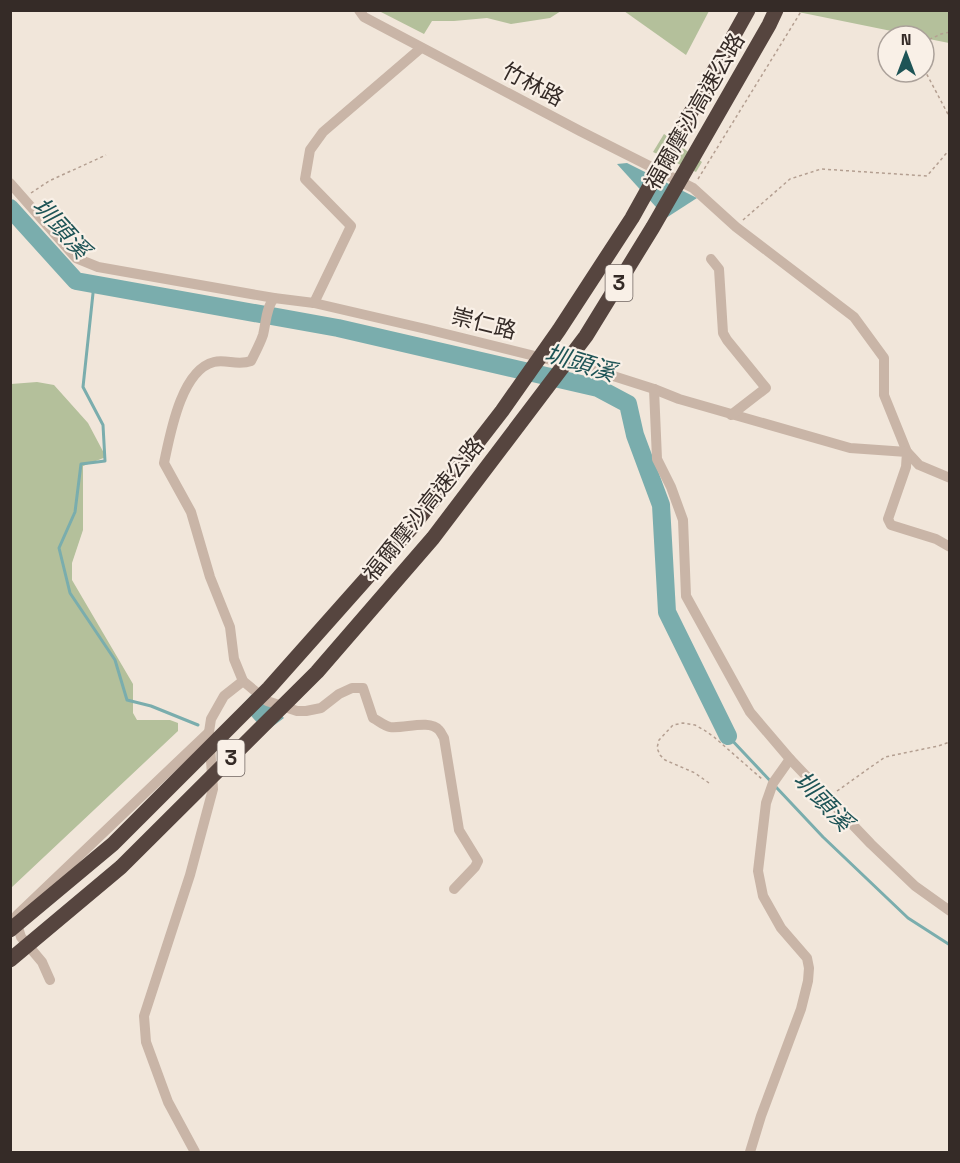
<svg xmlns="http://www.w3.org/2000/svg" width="960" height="1163" font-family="'Space Grotesk','Noto Sans TC',sans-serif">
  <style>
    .green { fill: #b4c09b }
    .water { fill: #7aadad }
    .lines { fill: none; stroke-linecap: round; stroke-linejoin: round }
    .stream { stroke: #7aadad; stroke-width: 3 }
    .river { stroke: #7aadad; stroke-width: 18 }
    .path { stroke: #b49f91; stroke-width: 1.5; stroke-dasharray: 3 3; stroke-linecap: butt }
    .minor { stroke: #c9b5a7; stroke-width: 10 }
    .highway-bridge { stroke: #56453f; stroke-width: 15 }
    .labels { text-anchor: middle; stroke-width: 4.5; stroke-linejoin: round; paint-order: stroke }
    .shield { fill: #f9f0e7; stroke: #706661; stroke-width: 1.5 }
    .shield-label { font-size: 21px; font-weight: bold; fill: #352b27 }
    .street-label { font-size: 22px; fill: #352b27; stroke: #f9f0e7 }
    .water-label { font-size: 24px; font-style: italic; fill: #1e5456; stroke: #f9f0e7 }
  </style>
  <rect width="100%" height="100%" fill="#f1e6da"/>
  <!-- green -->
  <g class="green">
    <polygon points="799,10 949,11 949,43 924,38 924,36 916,36 798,12"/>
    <polygon points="379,11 561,11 550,18 511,24 487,18 454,21 432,21 424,34"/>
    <polygon points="624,11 709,11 686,55"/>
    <polygon points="664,134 702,162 696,172 653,152"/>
    <polygon points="37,382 54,385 88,423 106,457 83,466 83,530 72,563 72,580 133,684 133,713 137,720 170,720 178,723 178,731 11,888 11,384"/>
  </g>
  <!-- water -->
  <g class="water">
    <polygon points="627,163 697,198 666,218 617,164"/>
    <polygon points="256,690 284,718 265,732 242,705"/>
  </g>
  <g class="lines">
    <!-- stream -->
    <g class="stream">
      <polyline points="94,284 83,387 103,425 105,461 81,464 75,512 59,548 70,593 115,660 127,700 151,706 198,725"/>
      <polyline points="728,736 823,837 908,918 950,945"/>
    </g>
    <!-- river -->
    <polyline class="river" points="10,208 76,281 338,328 598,388 628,404 635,435 661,505 667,612 728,736"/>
    <!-- path -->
    <g class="path">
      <polyline points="924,42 941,34 950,32"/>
      <polyline points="924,69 950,118"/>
      <polyline points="698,179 802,10"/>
      <polyline points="31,193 49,181 106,155"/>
      <polyline points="743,220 790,179 821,169 927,176 950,149"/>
      <polyline points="709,783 695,773 665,760 660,755 657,748 659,740 673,725 683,723 695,725 704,730 714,737 762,779"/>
      <polyline points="837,791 885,757 938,746 950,742"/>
    </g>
    <!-- minor -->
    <g class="minor">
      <polyline points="359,10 364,17 580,131 693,188 736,227 854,317 884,358 884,395 907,452 919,465 950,478"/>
      <polyline points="10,183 76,258 98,267 274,298 314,303 426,329 607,374 654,389 679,399 850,448 907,452 906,467 888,519 891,525 936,539 950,547"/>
      <polyline points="711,259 719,269 723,333 727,340 766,388 731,415"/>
      <path d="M274,298C266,308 266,323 263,335C260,344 255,353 251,361C238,366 226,359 214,362C181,370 170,435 164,463L191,512L210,577L230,627L234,659L243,681L267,701L297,711H306L321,708L339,694L352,688H363L373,718C379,721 384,726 390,727C404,729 429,719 439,730C441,732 442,735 444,738L459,830L478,861L475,867L454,889"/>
      <polyline points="314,303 351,226 305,179 310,150 323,132 421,48"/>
      <polyline points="654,389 657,459 671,487 683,520 686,596 750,712 790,759 871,844 915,886 950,911"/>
      <polyline points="50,980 42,962 21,937 15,918 17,915 209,732"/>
      <polyline points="195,1152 168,1102 146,1042 144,1016 190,875 213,789 209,732 211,719 224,696 243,681"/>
      <polyline points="750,1152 761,1116 801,1009 808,981 809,968 807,958 781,928 763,896 758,871 766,803 773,783 790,759"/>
    </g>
    <!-- highway-bridge -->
    <g class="highway-bridge">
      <polyline points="10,930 113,844 269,688 413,526 502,411 559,330 632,218 748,10"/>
      <polyline points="10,960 121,867 317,672 433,538 586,336 653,227 769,25 776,10"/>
    </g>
  </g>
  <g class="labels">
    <!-- shield labels -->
    <g class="shield">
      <rect x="605.5" y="265" width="27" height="36" rx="4.5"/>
      <rect x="217.5" y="740" width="27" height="36" rx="4.5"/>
    </g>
    <g class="shield-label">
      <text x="619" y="290">3</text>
      <text x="231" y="765">3</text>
    </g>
    <!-- street labels -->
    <g class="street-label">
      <text transform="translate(533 84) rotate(28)" y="8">竹林路</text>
      <text transform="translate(694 111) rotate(-60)" y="8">福爾摩沙高速公路</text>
      <text transform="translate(484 323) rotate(14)" y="8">崇仁路</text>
      <text transform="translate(423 509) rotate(-51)" y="8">福爾摩沙高速公路</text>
    </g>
    <!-- water labels -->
    <g class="water-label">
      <text transform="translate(61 228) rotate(48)" y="8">圳頭溪</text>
      <text transform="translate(580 363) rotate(17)" y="8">圳頭溪</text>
      <text transform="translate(823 801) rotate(46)" y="8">圳頭溪</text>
    </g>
  </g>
  <!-- border -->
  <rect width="960" height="1163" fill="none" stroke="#352b27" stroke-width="24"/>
  <!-- north arrow -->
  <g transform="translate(906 54)"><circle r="28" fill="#f9f0e7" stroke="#aba19a" stroke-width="1.5"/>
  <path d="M0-4.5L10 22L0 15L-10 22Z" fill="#1e5456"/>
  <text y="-9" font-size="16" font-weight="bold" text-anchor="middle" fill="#352b27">N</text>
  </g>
</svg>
